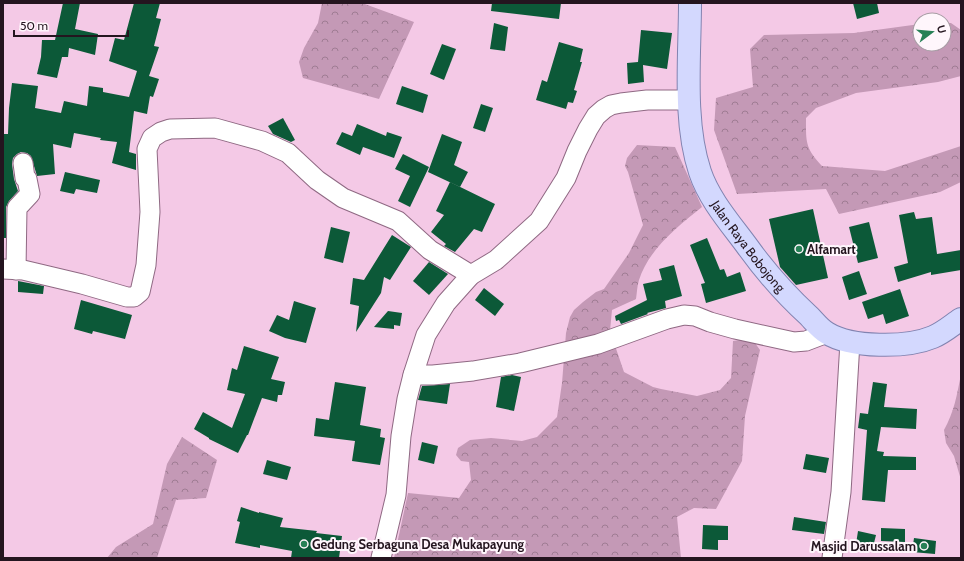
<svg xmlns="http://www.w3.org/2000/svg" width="964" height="561" font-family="Cabin,sans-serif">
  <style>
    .forest { fill: url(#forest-crowns) }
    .building { fill: #0c5938 }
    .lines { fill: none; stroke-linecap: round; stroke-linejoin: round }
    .minor-casing { stroke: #8f6983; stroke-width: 21 }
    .major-casing { stroke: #8283b0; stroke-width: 24 }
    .minor { stroke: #fff; stroke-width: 19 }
    .major { stroke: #d3d8fe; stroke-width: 22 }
    .poi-dot { fill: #278156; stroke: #fff6fc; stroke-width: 1.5 }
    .labels { text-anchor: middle; stroke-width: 4; stroke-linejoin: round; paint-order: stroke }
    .street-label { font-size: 13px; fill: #24151f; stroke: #fff6fc }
    .poi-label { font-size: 13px; font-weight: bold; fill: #24151f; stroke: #fff6fc; text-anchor: start }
  </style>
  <defs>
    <pattern id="forest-crowns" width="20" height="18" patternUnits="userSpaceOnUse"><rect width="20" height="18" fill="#c499b6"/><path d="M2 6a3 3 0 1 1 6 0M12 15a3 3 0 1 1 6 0" fill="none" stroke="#9f7c93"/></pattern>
  </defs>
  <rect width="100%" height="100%" fill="#f4c9e6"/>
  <!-- forest -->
  <g class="forest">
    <polygon points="322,3 362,3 414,22 379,99 303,78 299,62 304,48 318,23"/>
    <path d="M944,23H951L961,30V76L938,82L856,93L816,108L806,118C806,142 805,148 822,166L885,171L961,146V182L940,192L839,214L826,189L737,194L714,130L716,98L753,87L750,49L764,35L854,33L920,24V44H944Z"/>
    <path d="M637,145L675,147L702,207C677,227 649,249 639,280C637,286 637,293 636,299L612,310L610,331L624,372L653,387L661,389L697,396L720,390L731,378L733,341L740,340L755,343L760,350L745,416L742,461L716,509L694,508L677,517L681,558H394L408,493L459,498L471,480L469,462L461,461L456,455L458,448L470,440L491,438L522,441L537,437L557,417L562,383L566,333L570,317L574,310L583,302L596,292L604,289L629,253L643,225L628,172L625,166L627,158Z"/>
    <path d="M961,374V480L954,456L946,443L944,430C954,412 957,395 961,374Z"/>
    <polygon points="182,437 217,460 206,498 176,500 157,558 107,558 116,547 153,524 167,464"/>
  </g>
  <!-- building -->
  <g class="building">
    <polygon points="63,3 80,3 75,29 98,34 95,55 69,48 68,57 62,57 57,78 37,74 41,57 42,40 55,40"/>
    <polygon points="134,3 160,3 156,18 161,19 154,46 159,47 149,76 159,79 153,97 150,96 147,114 134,111 129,152 136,154 136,170 112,163 117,142 100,140 101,138 74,133 71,148 53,144 55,174 37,176 31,156 27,153 21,152 17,154 13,158 12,164 14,179 18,191 9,201 6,207 6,238 3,238 3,134 8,134 9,108 12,83 38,86 35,108 61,113 64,101 87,106 89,86 103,88 103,92 129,97 137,71 109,61 115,38 124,40"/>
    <polygon points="492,3 561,3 559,19 491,11"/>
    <polygon points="853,3 877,3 879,13 857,19"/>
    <polygon points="494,23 508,27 505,51 490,49"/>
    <polygon points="641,30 672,33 667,69 643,65 644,82 628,84 627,63 638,62"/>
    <polygon points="559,42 583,49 580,62 582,62 574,90 577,91 573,103 568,102 566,109 536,100 542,80 547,82"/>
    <polygon points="442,44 456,49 444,80 430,74"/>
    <polygon points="402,86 428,95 423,113 396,104"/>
    <polygon points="481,104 493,108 485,132 473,128"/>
    <polygon points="283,118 295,140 291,142 273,134 268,126"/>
    <polygon points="357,124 386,136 387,132 402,137 394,158 363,147 360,155 336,144 342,132 352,136"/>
    <polygon points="442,134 462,142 454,165 468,172 460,187 428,172"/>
    <polygon points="403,154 429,167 410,207 398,201 410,176 395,169"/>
    <polygon points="65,172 100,180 97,193 76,189 74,194 60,191"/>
    <polygon points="450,182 495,204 482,232 474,229 455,252 444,246 446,244 431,232 444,215 436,211"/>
    <polygon points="813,209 828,278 796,285 780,267 769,219"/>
    <polygon points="914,212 916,219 932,217 937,254 961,250 961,270 931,275 931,272 898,282 894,267 908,263 899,215"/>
    <polygon points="869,222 878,258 858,263 849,227"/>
    <polygon points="331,227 350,232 343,263 324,258"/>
    <polygon points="392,235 411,247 390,280 384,277 381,293 356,332 359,306 350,304 353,278 364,280"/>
    <polygon points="707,238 720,270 724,269 727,277 740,272 746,291 706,303 701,284 705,283 690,245"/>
    <polygon points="429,262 448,274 429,295 413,281"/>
    <polygon points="674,265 682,296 665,301 666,308 647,313 648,314 621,324 619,320 616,321 615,316 647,300 643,284 662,280 659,269"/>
    <polygon points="859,271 867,294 849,300 842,277"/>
    <polygon points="18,281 44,286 43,294 18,292"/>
    <polygon points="484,288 504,304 495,316 475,300"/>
    <polygon points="900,289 909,316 886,324 883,314 868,319 862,302"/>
    <polygon points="81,300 132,315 125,339 93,331 92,334 74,329"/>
    <polygon points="294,301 316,308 306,343 285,338 269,331 277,315 289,320"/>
    <polygon points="388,311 402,313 400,326 394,325 394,329 374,327"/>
    <polygon points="244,346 279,357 271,379 285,382 282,395 278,395 277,402 262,398 248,435 247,435 238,453 209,439 209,438 194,429 203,412 232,428 245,394 227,390 232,368 237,370"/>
    <polygon points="512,375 521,377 514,411 496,407 501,377"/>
    <polygon points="335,382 366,387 360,425 381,429 380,437 385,438 380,465 352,461 355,441 314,436 316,418 329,420"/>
    <polygon points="873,382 887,384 884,407 917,409 916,429 881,427 877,451 884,452 883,456 916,457 916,470 888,470 885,502 862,500 867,430 858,428 860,413 868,414"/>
    <polygon points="450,384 447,404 418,400 422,386"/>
    <polygon points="422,442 438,446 434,464 418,460"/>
    <polygon points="806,454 829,458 826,473 803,469"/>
    <polygon points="267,460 291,467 287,480 263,474"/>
    <polygon points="241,507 259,513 259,512 283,518 280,527 317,531 316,533 342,536 339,558 291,558 292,551 260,545 260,548 235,543 240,522 237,521"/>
    <polygon points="794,517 826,522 824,534 792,530"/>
    <polygon points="703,525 728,526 728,540 718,540 718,550 702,549"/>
    <polygon points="881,528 905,529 905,542 881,541"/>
    <polygon points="858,531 876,535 873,547 856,544"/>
    <polygon points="914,538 936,541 935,554 912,552"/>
  </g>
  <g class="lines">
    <!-- minor casing -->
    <g class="minor-casing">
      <g id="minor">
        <polyline points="3,269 23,270 82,284 127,297 134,297 140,292 146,265 150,212 147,149 152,138 161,132 170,129 215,128 262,141 288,153 317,180 343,198 398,221 430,250 471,275"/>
        <polyline points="16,270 17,208 30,194 27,179 25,178 23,163"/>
        <polyline points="413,375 433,375 473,371 520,363 598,344 667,319 684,315 695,316 710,322 735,329 794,342 806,341 827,333"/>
        <polyline points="381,558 396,495 401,436 407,399 413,375 426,335 446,303 471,275 496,260 539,221 566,178 577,151 588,129 596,116 604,109 611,105 621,103 647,100 689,100"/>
        <polyline points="832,558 841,492 850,342"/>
      </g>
    </g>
    <!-- major casing -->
    <g class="major-casing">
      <g id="major">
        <path id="s1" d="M690,3C690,56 683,121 700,172C709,199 730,223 747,246C765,271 786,295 809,316C814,321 820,329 827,333C851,348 907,348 933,337C943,333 952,325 961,319"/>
      </g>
    </g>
    <!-- minor -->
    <use href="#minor" class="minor"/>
    <!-- major -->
    <use href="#major" class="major"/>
  </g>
  <!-- markers -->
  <g class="poi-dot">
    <circle cx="799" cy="249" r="4"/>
    <circle cx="304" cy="544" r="4"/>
    <circle cx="924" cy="546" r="4"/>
  </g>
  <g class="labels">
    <!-- street labels -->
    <g class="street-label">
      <text dy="5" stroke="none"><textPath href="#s1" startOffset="259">Jalan Raya Bobojong</textPath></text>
    </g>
    <!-- poi labels -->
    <g class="poi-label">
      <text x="807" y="254">Alfamart</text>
      <text x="312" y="549">Gedung Serbaguna Desa Mukapayung</text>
      <text x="916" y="551" text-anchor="end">Masjid Darussalam</text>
    </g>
  </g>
  <!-- border -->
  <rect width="964" height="561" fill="none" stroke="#24151f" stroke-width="8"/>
  <!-- north arrow -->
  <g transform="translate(932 32) rotate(74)"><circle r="19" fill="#fff6fc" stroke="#a79ca4"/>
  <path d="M0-3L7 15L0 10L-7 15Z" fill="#278156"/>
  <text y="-6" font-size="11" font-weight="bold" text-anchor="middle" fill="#24151f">U</text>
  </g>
  <!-- scale -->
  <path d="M14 30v6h114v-6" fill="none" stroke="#24151f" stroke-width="2"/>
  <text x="20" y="30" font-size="12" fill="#24151f" stroke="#fff6fc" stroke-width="3" paint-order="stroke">50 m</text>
</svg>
